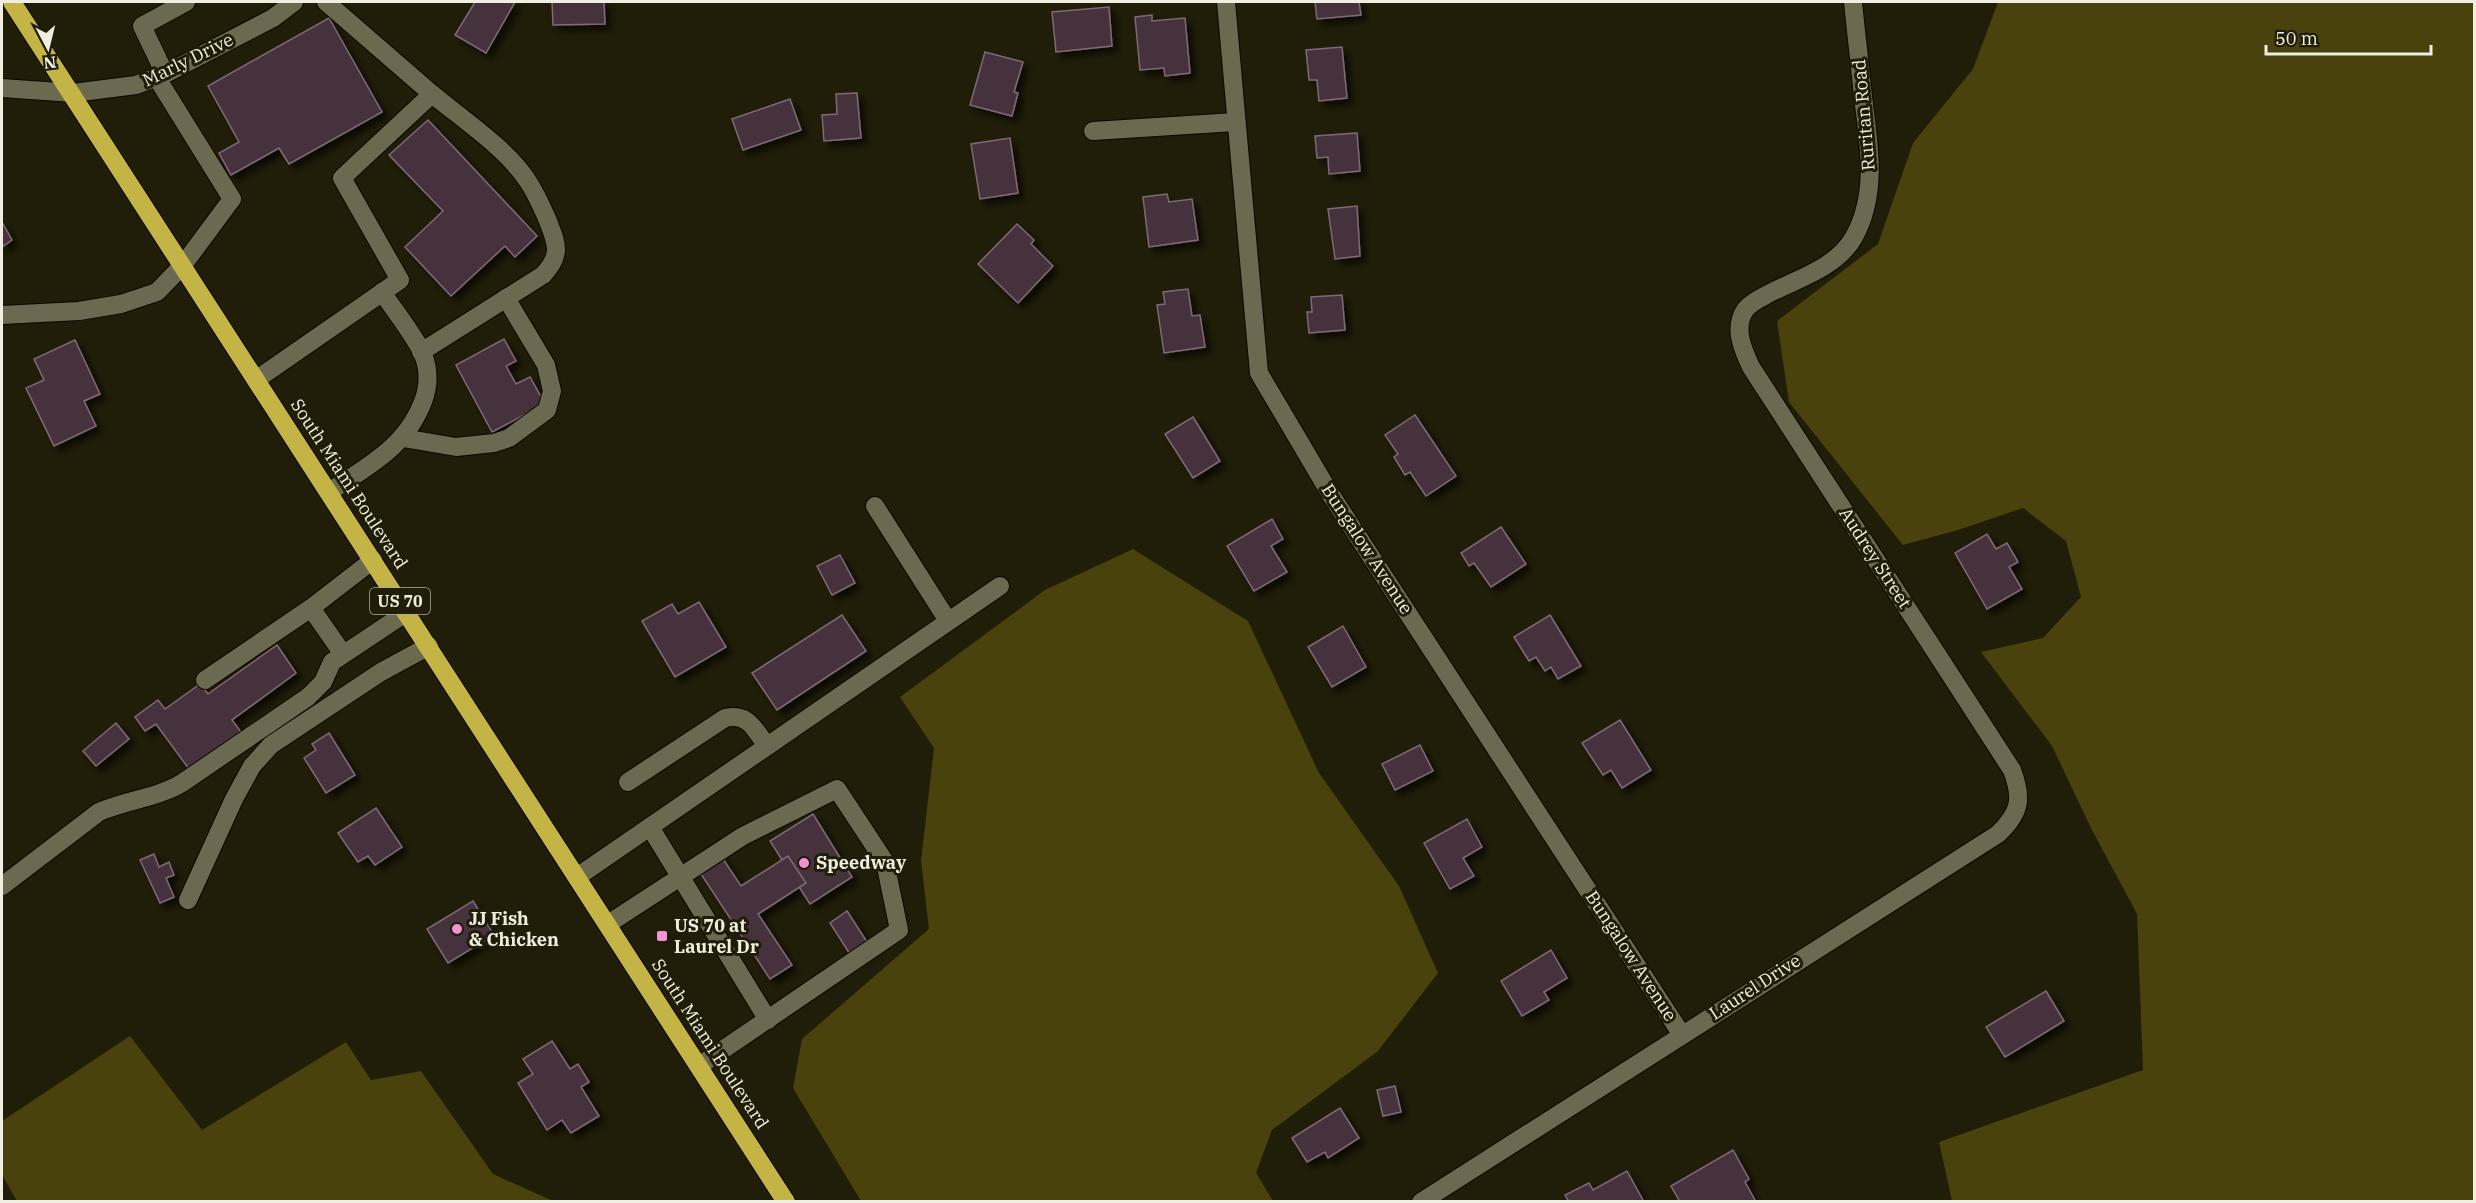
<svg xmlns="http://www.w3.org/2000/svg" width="2476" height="1203" font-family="'IBM Plex Serif',serif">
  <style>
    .forest { fill: #49420c }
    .building { fill: #45313e; stroke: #7f6977; stroke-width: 1.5; filter: url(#shadow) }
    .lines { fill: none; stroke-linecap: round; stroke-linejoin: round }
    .minor-casing { stroke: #0a0700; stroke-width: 20 }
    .highway-casing { stroke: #0a0700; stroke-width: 20 }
    .minor { stroke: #6c6951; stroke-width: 18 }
    .highway { stroke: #c3b445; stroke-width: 18 }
    .poi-dot { fill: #f491d3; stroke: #201d08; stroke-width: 2 }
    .labels { text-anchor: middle; stroke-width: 6; stroke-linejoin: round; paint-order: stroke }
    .shield { fill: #201d08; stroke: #b1af9f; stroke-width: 1.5 }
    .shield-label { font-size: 16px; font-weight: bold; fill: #efeee0 }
    .street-label { font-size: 18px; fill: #efeee0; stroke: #201d08 }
    .poi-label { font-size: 18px; font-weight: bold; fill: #efeee0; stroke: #201d08; text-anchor: start }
  </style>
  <defs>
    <filter id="shadow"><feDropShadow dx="5.5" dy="5.5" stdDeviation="3" flood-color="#0009"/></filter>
  </defs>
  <rect width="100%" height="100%" fill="#201d08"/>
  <!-- forest -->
  <g class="forest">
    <polygon points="1998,2 2474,2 2474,1201 1952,1201 1939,1142 2143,1070 2137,914 2092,830 2052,746 1981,652 2043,638 2081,597 2066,541 2023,508 1958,530 1903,545 1789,402 1777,321 1878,244 1913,143 1973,69"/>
    <polygon points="1133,549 1248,621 1319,773 1399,886 1438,973 1378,1051 1272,1130 1256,1173 1273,1201 861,1201 793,1088 802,1039 929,929 921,861 934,748 900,697 1045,590"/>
    <polygon points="130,1036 202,1130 346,1042 371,1080 421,1071 493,1174 553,1201 17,1201 2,1175 2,1121"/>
  </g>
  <!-- building -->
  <g class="building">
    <polygon points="475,2 515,2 486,53 455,35"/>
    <polygon points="552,2 604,2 605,24 553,25"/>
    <polygon points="1315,2 1359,2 1361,15 1317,19"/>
    <polygon points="1109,7 1112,46 1056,52 1052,12"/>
    <polygon points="1152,15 1152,21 1185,18 1190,73 1165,76 1164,68 1140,70 1135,17"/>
    <polygon points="329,18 382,112 289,164 279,148 231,175 219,153 239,142 208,86"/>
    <polygon points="1342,47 1347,98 1319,101 1317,80 1309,80 1306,50"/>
    <polygon points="985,52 1023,62 1014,92 1018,93 1012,116 970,105"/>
    <polygon points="857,93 861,138 824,141 822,115 837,114 836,94"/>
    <polygon points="790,99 801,130 743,150 732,119"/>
    <polygon points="428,120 537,236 515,257 505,246 451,296 405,247 443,211 389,155"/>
    <polygon points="1357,133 1360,171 1329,174 1328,157 1317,158 1315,136"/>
    <polygon points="1010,138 1018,193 980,199 971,144"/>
    <polygon points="1167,194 1169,202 1192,199 1198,240 1149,247 1143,197"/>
    <polygon points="1357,206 1360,256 1335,259 1328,209"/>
    <polygon points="2,222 12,240 2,247"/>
    <polygon points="1017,224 1034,240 1031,244 1053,266 1018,303 978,264"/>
    <polygon points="1188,289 1192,316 1200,315 1205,347 1164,353 1157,305 1165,304 1163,292"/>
    <polygon points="1342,295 1345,330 1309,333 1307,312 1312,312 1311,297"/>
    <polygon points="504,339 516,361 506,366 516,384 530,377 545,404 492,432 456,365"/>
    <polygon points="75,340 100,394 84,401 96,426 54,446 26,388 44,380 34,359"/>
    <polygon points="1415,415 1456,476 1426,496 1410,472 1405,475 1394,457 1398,454 1385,435"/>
    <polygon points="1193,417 1220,461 1193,478 1165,434"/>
    <polygon points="1272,519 1283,539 1271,546 1287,572 1254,591 1227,546"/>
    <polygon points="1501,527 1526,564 1491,587 1474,563 1469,566 1461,553"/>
    <polygon points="1987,534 1996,549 2007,543 2018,562 2009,567 2022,589 1987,609 1955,553"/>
    <polygon points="840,555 855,583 832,595 817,566"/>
    <polygon points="699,602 726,647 675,677 642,621 672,604 678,614"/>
    <polygon points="842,615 866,651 777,710 752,673"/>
    <polygon points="1550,615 1581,666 1558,679 1551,667 1545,671 1536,657 1529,661 1514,637"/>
    <polygon points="1343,626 1366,667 1332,687 1308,647"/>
    <polygon points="277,645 296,673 232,720 241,732 189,769 156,724 145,731 135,717 158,700 165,709 200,684 208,694"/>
    <polygon points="1620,720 1651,770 1622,788 1611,770 1603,775 1582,743"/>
    <polygon points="116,723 129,739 96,766 83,751"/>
    <polygon points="329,733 355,775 326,793 304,758 316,750 312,744"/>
    <polygon points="1420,745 1433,771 1395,790 1382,764"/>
    <polygon points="376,808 402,847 375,865 368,856 358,862 338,833"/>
    <polygon points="813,814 852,877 810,904 770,841"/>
    <polygon points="1467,819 1482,847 1463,858 1474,876 1450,889 1424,843"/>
    <polygon points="154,854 159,867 169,862 174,875 166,878 174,897 160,903 140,860"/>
    <polygon points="721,856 741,886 788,856 806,883 758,914 792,965 770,979 699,871"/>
    <polygon points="473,901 494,935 448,963 427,929"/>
    <polygon points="847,911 871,948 853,959 830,923"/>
    <polygon points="1551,950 1567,978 1544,992 1549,1000 1522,1016 1501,981"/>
    <polygon points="2046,991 2064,1021 2005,1057 1986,1027"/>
    <polygon points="552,1041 570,1069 578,1064 589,1082 581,1087 599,1116 571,1133 562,1120 547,1130 518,1083 533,1074 523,1059"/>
    <polygon points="1395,1086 1401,1112 1383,1116 1377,1090"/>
    <polygon points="1340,1108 1359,1138 1328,1158 1325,1152 1307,1162 1292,1138"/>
    <polygon points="1733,1150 1749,1179 1745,1182 1756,1202 1680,1202 1671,1186"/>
    <polygon points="1627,1171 1644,1202 1569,1202 1565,1195 1589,1183 1593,1190"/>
  </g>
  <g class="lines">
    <!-- minor casing -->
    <g class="minor-casing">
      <g id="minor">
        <polyline points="1226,2 1259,373 1331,495 1682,1035"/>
        <polyline points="165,74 142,26 186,2"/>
        <polyline points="2,88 73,93 136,85 165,74 273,18 294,2"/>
        <polyline points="1093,131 1235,122"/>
        <polyline points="2,315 79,311 121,304 157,292 183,265 232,199 157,78"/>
        <path d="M421,352L543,275C562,255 557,244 548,221C542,207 536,193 527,180C507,149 461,118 432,94"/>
        <polyline points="257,379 400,280 342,178 432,94 326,2"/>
        <polyline points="403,438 456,447 494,443 509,438 547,410 552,391 546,365 506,298"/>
        <path d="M329,492C370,465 409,445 425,396C429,381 428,364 421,350C410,330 395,311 382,292"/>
        <polyline points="875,506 948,621"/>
        <polyline points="343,654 311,608 373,560"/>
        <polyline points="205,680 311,608"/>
        <path d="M628,782L725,718C749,713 754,729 767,746"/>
        <polyline points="650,827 768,1020"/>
        <polyline points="577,877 1000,586"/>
        <path d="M2,886L99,812C126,800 157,798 182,783L308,697L323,682L332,662L407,612"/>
        <polyline points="188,900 234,799 252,766 271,745 381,672 429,646"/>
        <polyline points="608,924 743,836 837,789 885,862 899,930 699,1066"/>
        <path d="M1421,1202L1998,834C2020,813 2023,799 2012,770L1751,367C1743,350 1733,328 1745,310C1751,302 1763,297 1772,292C1800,278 1837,267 1854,237C1878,194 1869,144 1863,97C1860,65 1856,33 1853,2"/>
      </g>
    </g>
    <!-- highway casing -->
    <g class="highway-casing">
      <polyline id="highway" points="12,2 786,1202"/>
    </g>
    <!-- minor -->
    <use href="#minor" class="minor"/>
    <!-- highway -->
    <use href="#highway" class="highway"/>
  </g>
  <!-- markers -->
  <g class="poi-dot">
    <circle cx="804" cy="863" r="6"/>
    <circle cx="457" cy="929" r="6"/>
    <rect x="656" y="930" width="12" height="12" rx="3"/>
  </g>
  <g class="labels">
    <!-- shield labels -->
    <rect class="shield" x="370" y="588" width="60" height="26" rx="4.5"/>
    <g class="shield-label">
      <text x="400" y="607">US 70</text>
    </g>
    <!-- street labels -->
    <g class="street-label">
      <text transform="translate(188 60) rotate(-26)" y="6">Marly Drive</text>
      <text transform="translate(1864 115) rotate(-95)" y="6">Ruritan Road</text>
      <text transform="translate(349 484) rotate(57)" y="6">South Miami Boulevard</text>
      <text transform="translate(1367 549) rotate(57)" y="6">Bungalow Avenue</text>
      <text transform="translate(1875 558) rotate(57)" y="6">Audrey Street</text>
      <text transform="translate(1631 956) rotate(57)" y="6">Bungalow Avenue</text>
      <text transform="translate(1755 987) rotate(-33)" y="6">Laurel Drive</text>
      <text transform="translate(710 1044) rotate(57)" y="6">South Miami Boulevard</text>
    </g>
    <!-- poi labels -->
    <g class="poi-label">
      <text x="816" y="869">Speedway</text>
      <text x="469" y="925">JJ Fish<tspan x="469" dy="21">&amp; Chicken</tspan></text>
      <text x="674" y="932">US 70 at<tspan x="674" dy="21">Laurel Dr</tspan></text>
    </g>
  </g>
  <!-- border -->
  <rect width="2476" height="1203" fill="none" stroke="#efeee0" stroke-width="6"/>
  <!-- north arrow -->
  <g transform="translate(48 48) rotate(173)" stroke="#201d08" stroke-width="4.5" paint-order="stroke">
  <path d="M0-4.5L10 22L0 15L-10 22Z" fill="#efeee0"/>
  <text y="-9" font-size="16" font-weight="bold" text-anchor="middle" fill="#efeee0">N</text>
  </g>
  <!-- scale -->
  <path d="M2266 45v9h165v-9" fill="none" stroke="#efeee0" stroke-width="3"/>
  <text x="2275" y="45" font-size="18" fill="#efeee0" stroke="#201d08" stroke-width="4.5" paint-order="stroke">50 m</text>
</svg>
